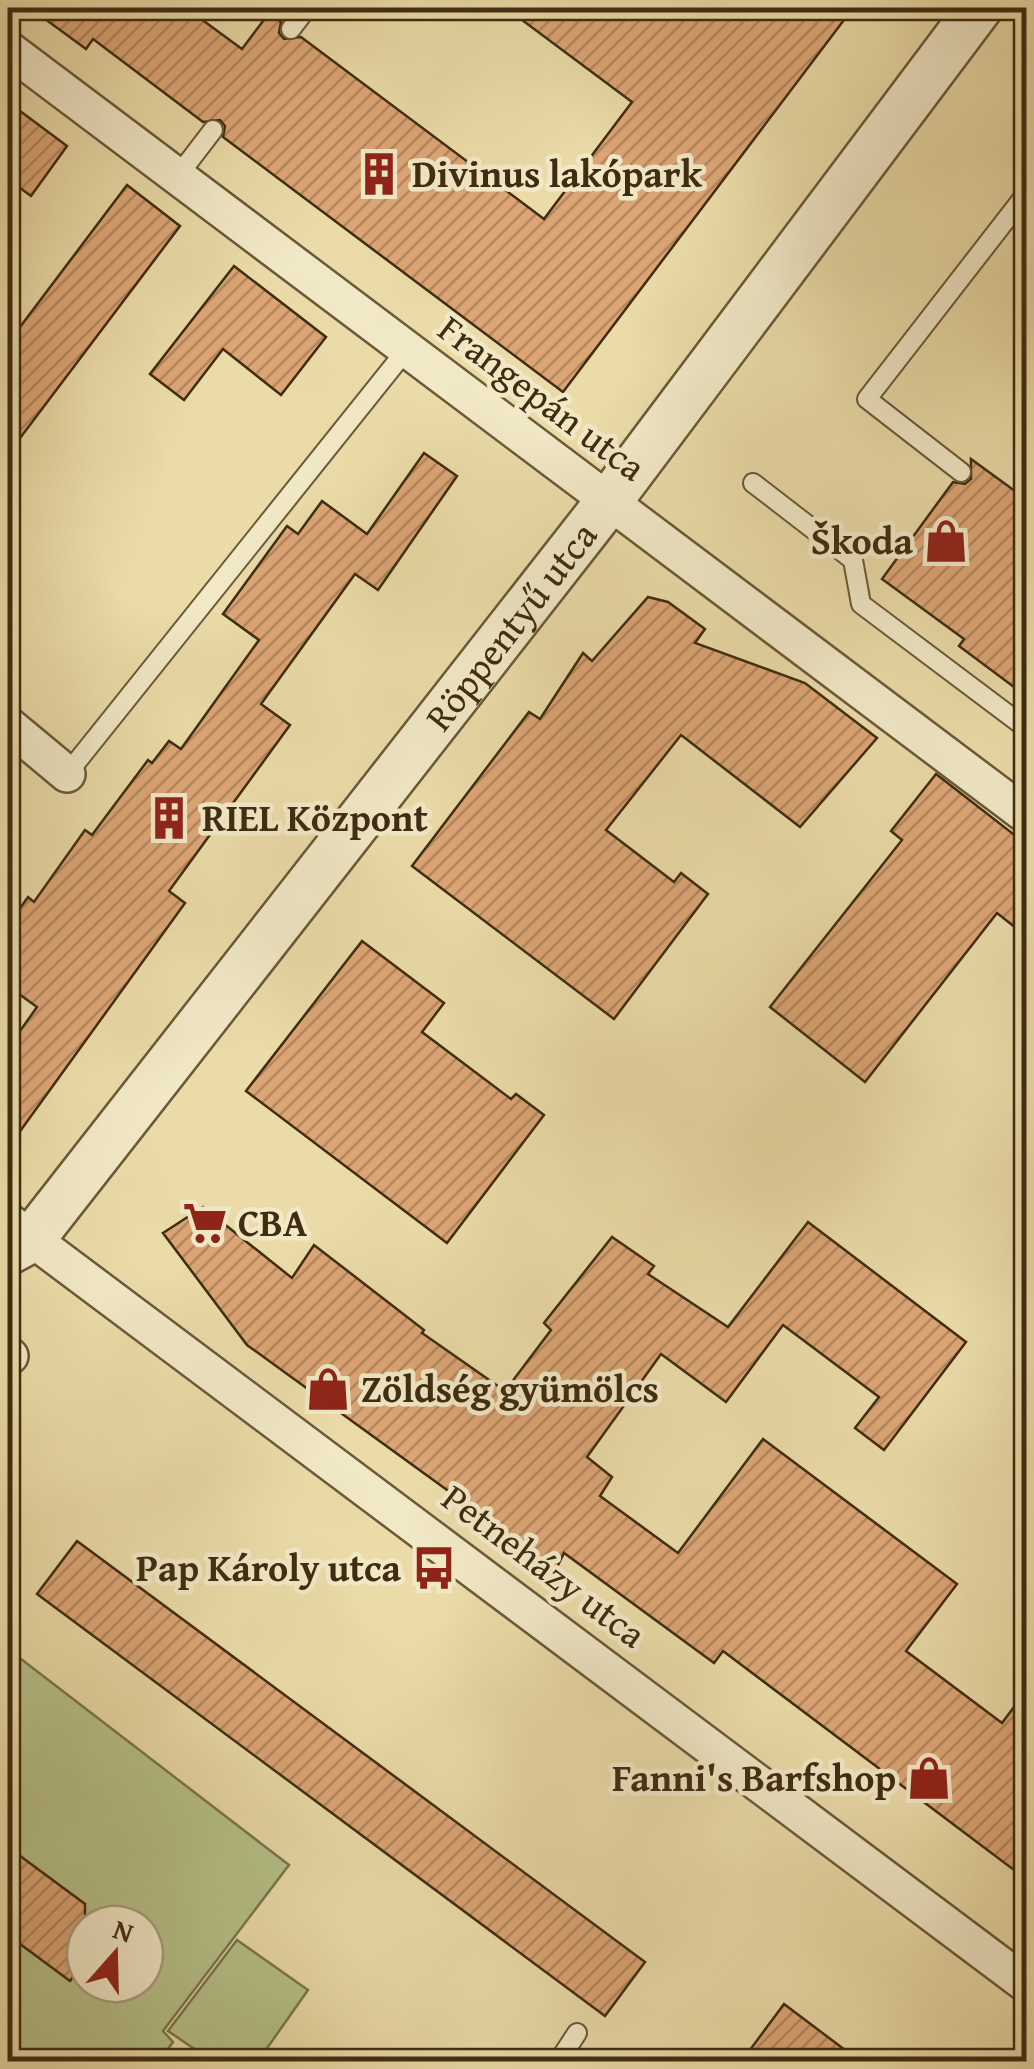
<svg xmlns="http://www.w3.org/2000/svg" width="1034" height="2069" font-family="'Gentium Book Plus',serif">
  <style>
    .park { fill: #b6c088; stroke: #7a764c; stroke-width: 2.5; fill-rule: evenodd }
    .building { fill: url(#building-hatch); stroke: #3f2c11; stroke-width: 2.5 }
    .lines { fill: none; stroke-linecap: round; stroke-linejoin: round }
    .service-casing { stroke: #6a5837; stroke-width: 22 }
    .minor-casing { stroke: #6a5837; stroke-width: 40 }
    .tertiary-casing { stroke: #6a5837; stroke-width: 50 }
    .service { stroke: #f1e8c6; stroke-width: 18 }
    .minor { stroke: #f1e8c6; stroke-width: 35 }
    .tertiary { stroke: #f1e8c6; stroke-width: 45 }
    .labels { text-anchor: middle; stroke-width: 9; stroke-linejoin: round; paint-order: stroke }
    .poi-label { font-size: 38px; font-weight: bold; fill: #3f2c11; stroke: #f1e8c6; text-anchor: start }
    .street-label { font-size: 38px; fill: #3f2c11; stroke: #f1e8c6 }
  </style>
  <defs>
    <pattern id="building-hatch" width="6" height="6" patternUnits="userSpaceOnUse" patternTransform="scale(2.5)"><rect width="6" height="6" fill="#dca575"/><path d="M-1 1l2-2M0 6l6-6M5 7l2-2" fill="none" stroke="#b4875f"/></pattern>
  </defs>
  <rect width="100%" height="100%" fill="#eadba8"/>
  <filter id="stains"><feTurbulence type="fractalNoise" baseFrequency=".002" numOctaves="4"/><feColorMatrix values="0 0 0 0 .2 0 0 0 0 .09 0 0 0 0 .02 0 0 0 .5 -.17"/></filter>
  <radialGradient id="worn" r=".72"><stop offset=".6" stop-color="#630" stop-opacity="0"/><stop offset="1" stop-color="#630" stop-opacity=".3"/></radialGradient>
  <!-- park -->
  <g class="park">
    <path d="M8,1649L289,1865L163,2031L173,2042L159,2061H8ZM85,1924H145V1984H85Z"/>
    <polygon points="237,1940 308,1990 258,2061 212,2061 168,2031"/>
  </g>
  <!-- building -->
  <g class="building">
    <polygon points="30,8 186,8 242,49 269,13 281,22 279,33 284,39 301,37 544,219 632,102 506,8 853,8 563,392 223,137 225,126 220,120 203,122 93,39 86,49"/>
    <polygon points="8,102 67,146 31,196 8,179"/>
    <polygon points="127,185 180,226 8,454 8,343"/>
    <polygon points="234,266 326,337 281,395 223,349 184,400 150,374"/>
    <polygon points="424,453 457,476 378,590 355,574 261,704 290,725 169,891 185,903 8,1148 8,1048 37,1007 8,986 8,925 28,897 34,902 85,830 92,835 148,760 152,763 169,741 181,749 259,640 223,614 287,526 298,534 322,501 367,534"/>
    <polygon points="971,459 1026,499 1026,696 959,646 964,639 882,579 953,482 965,484 971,479"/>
    <polygon points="648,597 668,602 705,629 695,643 805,683 877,738 800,827 681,735 606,830 674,882 681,873 708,894 614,1019 412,866 529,712 540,719 583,653 592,661"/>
    <polygon points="936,774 1026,844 1026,936 997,913 865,1082 770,1007 902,840 891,831"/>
    <polygon points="362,941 444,1003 422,1032 511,1099 516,1094 544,1115 447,1243 246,1091"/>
    <polygon points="203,1207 292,1278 314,1245 424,1330 422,1333 505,1391 551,1330 544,1323 612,1237 654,1266 648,1274 728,1327 808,1222 966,1342 884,1450 855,1428 879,1397 783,1325 726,1402 661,1354 587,1457 612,1477 600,1496 678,1553 763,1439 957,1584 906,1651 1002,1723 1026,1691 1026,1879 723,1651 714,1663 564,1553 556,1569 247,1345 163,1233"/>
    <polygon points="77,1541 645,1962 605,2016 37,1594"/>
    <polygon points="8,1847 85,1904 85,1960 70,1981 8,1935"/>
    <polygon points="784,2004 861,2062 741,2062"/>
  </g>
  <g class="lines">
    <!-- service casing -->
    <g class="service-casing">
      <g id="service">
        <polyline points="291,29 307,8"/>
        <polyline points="177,177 213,130"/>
        <polyline points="961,472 867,399 1026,194"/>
        <polyline points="753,483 853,560 861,604 1026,728"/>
        <polyline points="67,774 407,349"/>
        <polyline points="558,2062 577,2033"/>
      </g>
    </g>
    <!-- minor casing -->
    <g class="minor-casing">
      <g id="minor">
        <polyline points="8,49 1026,815"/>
        <polyline points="8,725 67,774"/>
        <polyline points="8,1221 1026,1984"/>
        <polyline points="8,1357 10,1356"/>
      </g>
    </g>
    <!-- tertiary casing -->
    <g class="tertiary-casing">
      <g id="tertiary">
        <path id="s1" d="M8,1252L32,1239L609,501L979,8"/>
      </g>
    </g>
    <!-- service -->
    <use href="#service" class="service"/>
    <!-- minor -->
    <use href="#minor" class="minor"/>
    <!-- tertiary -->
    <use href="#tertiary" class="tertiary"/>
  </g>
  <!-- icons -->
  <defs>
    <g id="building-bare" transform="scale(3.45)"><path d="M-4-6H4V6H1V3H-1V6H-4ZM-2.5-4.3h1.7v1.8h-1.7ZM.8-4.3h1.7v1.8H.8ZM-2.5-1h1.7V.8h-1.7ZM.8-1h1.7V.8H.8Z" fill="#8f2418" stroke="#f1e8c6" stroke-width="2.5" paint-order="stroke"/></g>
    <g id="shop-bare" transform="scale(3.45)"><path d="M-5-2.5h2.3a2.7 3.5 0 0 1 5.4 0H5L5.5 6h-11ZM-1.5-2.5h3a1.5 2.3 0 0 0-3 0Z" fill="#8f2418" stroke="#f1e8c6" stroke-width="2.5" paint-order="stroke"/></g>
    <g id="supermarket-bare" transform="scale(3.45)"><path d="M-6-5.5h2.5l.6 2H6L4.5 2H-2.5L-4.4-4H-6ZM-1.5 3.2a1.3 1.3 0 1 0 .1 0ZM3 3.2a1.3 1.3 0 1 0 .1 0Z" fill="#8f2418" stroke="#f1e8c6" stroke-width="2.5" paint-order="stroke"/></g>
    <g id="bus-bare" transform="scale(3.45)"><path d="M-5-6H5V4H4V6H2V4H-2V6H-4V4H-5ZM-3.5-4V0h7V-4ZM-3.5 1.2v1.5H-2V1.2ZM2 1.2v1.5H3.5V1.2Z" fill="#8f2418" stroke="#f1e8c6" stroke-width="2.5" paint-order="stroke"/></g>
  </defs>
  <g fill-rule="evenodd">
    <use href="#building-bare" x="379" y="174"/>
    <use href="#shop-bare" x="946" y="541"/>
    <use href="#building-bare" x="169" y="818"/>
    <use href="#supermarket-bare" x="205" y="1223"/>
    <use href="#shop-bare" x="328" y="1389"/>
    <use href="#bus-bare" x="434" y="1568"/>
    <use href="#shop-bare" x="929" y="1778"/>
  </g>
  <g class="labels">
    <!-- poi labels -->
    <g class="poi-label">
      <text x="412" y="187">Divinus lakópark</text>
      <text x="913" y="554" text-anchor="end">Škoda</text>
      <text x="202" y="831">RIEL Központ</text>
      <text x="238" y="1236">CBA</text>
      <text x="361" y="1402">Zöldség gyümölcs</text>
      <text x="401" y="1581" text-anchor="end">Pap Károly utca</text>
      <text x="896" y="1791" text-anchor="end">Fanni's Barfshop</text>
    </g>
    <!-- street labels -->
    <g class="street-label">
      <text transform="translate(542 398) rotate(37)" y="13">Frangepán utca</text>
      <text dy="13" stroke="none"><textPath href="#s1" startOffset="805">Röppentyű utca</textPath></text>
      <text transform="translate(544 1566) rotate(37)" y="13">Petneházy utca</text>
    </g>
  </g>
  <!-- margin -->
  <rect width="1034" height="2069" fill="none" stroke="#eadba8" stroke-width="40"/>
  <rect x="10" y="10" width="1014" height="2049" fill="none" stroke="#3f2c11" stroke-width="5"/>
  <rect x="20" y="20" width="994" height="2029" fill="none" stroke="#3f2c11" stroke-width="2.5"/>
  <!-- north arrow -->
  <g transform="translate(115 1954) rotate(20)"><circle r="48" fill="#f1e8c6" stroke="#aa9d7e" stroke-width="2.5"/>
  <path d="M0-8L18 38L0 25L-18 38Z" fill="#8f2418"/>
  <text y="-15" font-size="28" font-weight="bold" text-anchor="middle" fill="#3f2c11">N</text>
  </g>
  <rect width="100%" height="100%" filter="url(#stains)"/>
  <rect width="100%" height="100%" fill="url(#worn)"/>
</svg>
